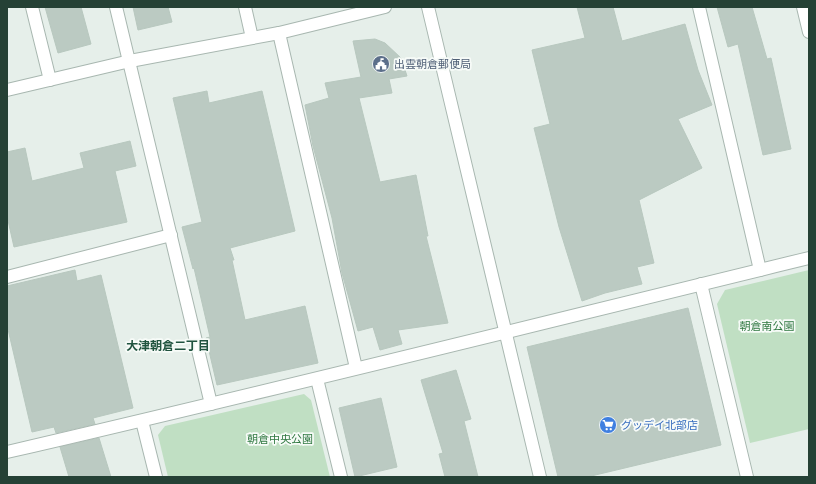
<svg xmlns="http://www.w3.org/2000/svg" width="816" height="484" font-family="'Work Sans','Noto Sans JP',sans-serif">
  <style>
    .park { fill: #c0dfc3 }
    .building { fill: #bbcac2; stroke: #b8c8bf }
    .lines { fill: none; stroke-linecap: round; stroke-linejoin: round }
    .minor-casing { stroke: #a8b7b0; stroke-width: 14 }
    .tertiary-casing { stroke: #a8b7b0; stroke-width: 14 }
    .minor { stroke: #fff; stroke-width: 12 }
    .tertiary { stroke: #fff; stroke-width: 12 }
    .labels { text-anchor: middle; stroke-width: 3.5; stroke-linejoin: round; paint-order: stroke }
    .service-label { font-size: 11px; fill: #4e5e75; stroke: #f7fbf8; text-anchor: start }
    .park-label { font-size: 11px; fill: #2f7840; stroke: #f7fbf8 }
    .shop-label { font-size: 11px; fill: #366cbe; stroke: #f7fbf8; text-anchor: start }
    .neighbourhood-label { font-size: 12px; font-weight: bold; fill: #20533f; stroke: #f7fbf8 }
  </style>
  <rect width="100%" height="100%" fill="#e6efea"/>
  <!-- park -->
  <g class="park">
    <polygon points="809,270 809,429 750,443 717,304 725,290"/>
    <polygon points="304,394 311,400 330,477 168,477 158,435 165,426"/>
  </g>
  <!-- building -->
  <g class="building">
    <polygon points="45,7 81,7 91,44 58,53"/>
    <polygon points="133,7 168,7 172,22 138,30"/>
    <polygon points="577,7 613,7 622,41 685,24 698,70 712,105 678,119 702,168 639,200 654,263 637,267 642,284 605,293 582,301 559,227 534,128 550,124 532,50 585,38"/>
    <polygon points="717,7 752,7 767,59 771,58 791,149 763,155 738,44 728,47"/>
    <polygon points="375,39 385,43 401,58 407,76 389,79 392,93 359,98 380,182 416,175 428,236 426,236 448,323 398,330 402,344 380,350 373,327 358,331 342,273 332,218 313,146 305,105 329,98 325,83 361,77 353,41"/>
    <polygon points="207,91 209,103 262,91 295,231 230,248 234,260 232,260 245,320 305,306 318,363 217,385 206,338 210,337 194,268 193,269 182,227 202,222 173,98"/>
    <polygon points="130,141 136,166 115,171 127,222 14,247 7,216 7,152 25,148 32,181 84,168 80,153"/>
    <polygon points="75,270 77,281 101,275 133,408 93,418 95,424 56,433 54,427 32,432 7,325 7,286"/>
    <polygon points="688,308 721,445 587,477 558,477 527,347"/>
    <polygon points="456,370 471,419 464,421 478,477 445,477 439,454 443,453 421,380"/>
    <polygon points="381,398 397,467 355,477 339,408"/>
    <polygon points="99,438 111,477 69,477 60,447"/>
  </g>
  <g class="lines">
    <!-- minor casing -->
    <g class="minor-casing">
      <g id="minor">
        <polyline points="32,7 50,80"/>
        <polyline points="116,7 211,404"/>
        <polyline points="245,7 252,38"/>
        <polyline points="699,7 760,270"/>
        <polyline points="803,7 809,32"/>
        <polyline points="279,33 356,368"/>
        <polyline points="7,277 171,235"/>
        <polyline points="701,284 747,477"/>
        <polyline points="317,379 341,477"/>
        <polyline points="142,421 156,477"/>
        <path d="M7,452C275,390 542,323 809,258"/>
      </g>
    </g>
    <!-- tertiary casing -->
    <g class="tertiary-casing">
      <g id="tertiary">
        <polyline points="428,7 540,477"/>
        <polyline points="7,90 130,61 279,33 385,7"/>
      </g>
    </g>
    <!-- minor -->
    <use href="#minor" class="minor"/>
    <!-- tertiary -->
    <use href="#tertiary" class="tertiary"/>
  </g>
  <!-- icons -->
  <defs>
    <g id="civic-disc" transform="scale(0.9)"><circle r="9.5" fill="#5c6f8a" stroke="#f7fbf8"/><path d="M-.6-6.5H3V-4.5H.6V-3L4-1V1h2V6H-6V1h2V-1L-.6-3ZM-1.2 2.5V6h2.4V2.5Z" fill="#fff"/></g>
    <g id="supermarket-disc" transform="scale(0.9)"><circle r="9.5" fill="#3f7fe0" stroke="#f7fbf8"/><path d="M-6-5.5h2.5l.6 2H6L4.5 2H-2.5L-4.4-4H-6ZM-1.5 3.2a1.3 1.3 0 1 0 .1 0ZM3 3.2a1.3 1.3 0 1 0 .1 0Z" fill="#fff"/></g>
  </defs>
  <g fill-rule="evenodd">
    <use href="#civic-disc" x="381" y="64"/>
    <use href="#supermarket-disc" x="608" y="425"/>
  </g>
  <g class="labels">
    <!-- service labels -->
    <g class="service-label">
      <text x="394" y="68">出雲朝倉郵便局</text>
    </g>
    <!-- park labels -->
    <g class="park-label">
      <text x="767" y="330">朝倉南公園</text>
      <text x="280" y="443">朝倉中央公園</text>
    </g>
    <!-- shop labels -->
    <g class="shop-label">
      <text x="621" y="429">グッデイ北部店</text>
    </g>
    <!-- neighbourhood labels -->
    <g class="neighbourhood-label">
      <text x="168" y="350">大津朝倉二丁目</text>
    </g>
  </g>
  <!-- border -->
  <rect width="816" height="484" fill="none" stroke="#254135" stroke-width="16"/>
</svg>
